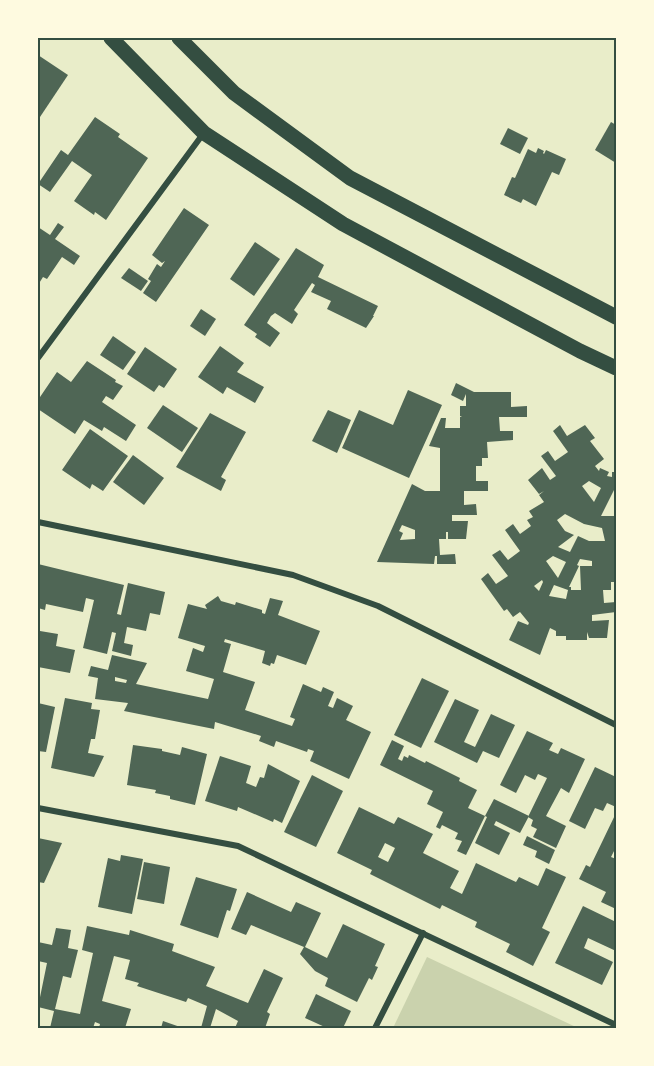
<svg xmlns="http://www.w3.org/2000/svg" width="654" height="1066" font-family="Manrope,sans-serif">
  <style>
    .green { fill: #cad2ad }
    .building { fill: #4f6655; fill-rule: evenodd }
    .lines { fill: none; stroke-linecap: round; stroke-linejoin: round }
    .minor { stroke: #344e41; stroke-width: 6 }
    .primary { stroke: #344e41; stroke-width: 15 }
    .neatline { fill: none; stroke: #344e41; stroke-width: 2 }
  </style>
  <rect width="100%" height="100%" fill="#e9edc9"/>
  <!-- green -->
  <polygon class="green" points="427,957 578,1028 393,1028"/>
  <!-- building -->
  <g class="building">
    <polygon points="38,55 68,75 38,120"/>
    <polygon points="95,117 120,134 118,137 148,158 106,220 95,212 94,215 74,201 92,175 72,161 50,192 38,184 61,150 68,155"/>
    <polygon points="611,122 616,125 616,163 595,150"/>
    <polygon points="508,128 528,138 520,154 500,144"/>
    <polygon points="538,148 544,151 543,153 544,154 546,150 566,159 559,175 552,172 536,206 523,199 521,203 504,195 512,177 515,178 528,149 536,153"/>
    <polygon points="184,208 209,225 156,302 143,293 151,281 148,279 157,264 161,267 165,261 162,263 152,255"/>
    <polygon points="58,223 64,227 55,239 80,256 74,265 62,257 47,279 43,277 38,285 38,227 50,235"/>
    <polygon points="255,242 280,259 254,296 230,279"/>
    <polygon points="296,248 324,265 318,277 378,306 373,316 374,316 366,328 327,309 331,301 311,292 315,285 312,283 294,310 298,314 292,324 275,313 271,316 267,323 280,333 270,347 255,337 257,334 244,325"/>
    <polygon points="129,268 148,281 141,291 121,278"/>
    <polygon points="201,309 216,319 205,336 190,326"/>
    <polygon points="113,336 136,352 123,370 100,355"/>
    <polygon points="220,346 244,363 237,372 264,387 255,403 227,387 223,394 198,377"/>
    <polygon points="145,347 177,369 164,388 159,385 154,392 127,374"/>
    <polygon points="87,361 116,380 115,382 123,386 113,400 106,396 102,402 136,425 126,441 104,427 102,431 84,420 75,434 38,409 38,400 57,372 71,382"/>
    <path d="M456,383L474,392H511V407L527,406V417H499L500,431H513V440L487,442L488,458H482V466H476V481H488V491H464V505L476,504L477,515H452V521H468L466,539H448V532H446V539H439L440,555L455,554L456,564H437V556H435L434,564L377,562L412,484L425,491H440V448L429,446L441,418H446L445,428H460V417H462L460,416V406H466V394L463,401L451,395ZM402,525L415,530V539L400,540L403,533L399,531Z"/>
    <polygon points="408,390 442,405 409,478 342,448 359,410 393,425"/>
    <polygon points="163,405 198,428 182,452 147,428"/>
    <polygon points="328,410 351,420 337,453 312,441"/>
    <polygon points="210,413 246,432 221,477 226,480 221,491 176,467"/>
    <path d="M560,425L567,436L585,425L595,438L590,441L604,459L595,466L599,471L600,468L609,472L607,476L612,477V472H616V491L614,490L601,516H616V582H611V590H603L604,603L616,602V612L592,615V621L609,620L607,638H589L587,632V640H566V636H556V631L550,628L540,655L509,640L518,621L528,625L529,623L520,612L513,617L507,609L504,611L481,579L488,573L496,584L508,576L492,555L500,550L508,560L520,551L505,530L513,524L520,534L531,526L527,520L533,517L529,511L544,502L539,495L544,491L539,494L528,480L542,468L550,480L556,476L541,456L548,451L555,461L568,452L553,431ZM589,481L601,488L594,502L582,486ZM565,514L584,524L602,528L605,541H589L578,536L570,552L558,547L574,535L565,531L557,520ZM553,556L566,562L558,578L546,561ZM580,559L592,561V566H580L581,590H571V587H569L579,566L577,565ZM542,580L543,582L539,591L534,586ZM554,585L568,590L566,599L549,596Z"/>
    <polygon points="90,429 128,456 103,491 92,484 90,489 62,470"/>
    <polygon points="133,455 164,478 144,505 113,482"/>
    <polygon points="38,564 124,585 117,614 121,615 128,583 165,592 160,615 150,613 146,631 127,627 124,643 133,645 131,656 112,651 116,633 112,632 107,654 83,648 94,600 86,598 83,612 46,604 45,610 38,608"/>
    <path d="M218,596L221,601L235,605L236,602L262,610V613L265,614L270,598L283,601L278,615L320,631L306,665L277,655L274,664L271,663L270,666L262,663L265,651L225,639L224,642L231,644L223,672L255,682L245,710L292,726L295,719L290,717L303,684L321,692L323,687L334,692L328,706L333,708L337,698L353,706L346,720L371,732L349,779L310,761L314,751L308,749L307,752L276,741L274,747L259,741L261,736L215,722L214,729L124,711L128,703L95,699L98,678L88,676L91,666L108,670L112,655L147,663L136,684L208,699L214,679L186,671L193,648L203,652L205,646L178,638L188,604L207,609L205,605ZM115,677L127,680L126,683L115,681Z"/>
    <polygon points="40,631 58,634 56,646 75,650 70,673 38,667 38,640"/>
    <polygon points="422,678 449,691 421,748 394,735"/>
    <polygon points="65,698 92,703 91,709 100,710 95,739 91,739 88,753 104,756 94,777 51,768"/>
    <polygon points="455,699 479,710 464,742 475,747 491,714 515,725 499,758 483,751 477,763 434,742"/>
    <polygon points="38,703 55,707 46,752 38,751"/>
    <polygon points="527,731 553,743 549,750 558,754 561,748 585,759 569,793 561,788 546,816 566,826 556,848 533,837 537,829 531,826 533,820 528,817 547,778 538,774 535,780 525,775 516,793 500,785"/>
    <polygon points="392,740 404,746 398,759 402,761 404,756 408,758 409,755 425,763 426,761 460,778 459,781 477,790 468,808 485,816 494,799 529,816 520,833 496,821 494,825 510,833 499,855 475,843 487,817 485,816 466,855 457,851 462,841 455,839 458,833 442,825 440,829 436,827 443,812 427,804 433,791 380,765"/>
    <polygon points="133,745 162,749 162,751 180,755 182,747 207,754 195,805 170,799 170,796 155,793 156,790 127,785"/>
    <polygon points="220,756 251,766 246,783 256,787 260,777 264,778 268,764 300,781 282,823 274,819 273,822 238,807 237,811 205,801"/>
    <polygon points="595,767 616,777 616,807 607,803 603,811 595,808 585,829 569,821"/>
    <polygon points="312,775 343,791 316,847 284,832"/>
    <path d="M359,807L394,824L398,817L433,834L423,853L459,871L450,888L462,894L476,863L516,882L519,877L538,886L546,868L566,877L542,928L550,932L533,966L506,952L510,944L475,927L477,922L442,905L440,909L370,874L372,870L337,853ZM385,843L395,848L388,862L378,857Z"/>
    <polygon points="616,813 616,847 611,857 616,859 616,909 601,902 606,892 579,879 586,865 590,867"/>
    <polygon points="527,836 555,850 549,864 535,857 537,851 523,845"/>
    <polygon points="38,838 62,843 44,883 38,882"/>
    <polygon points="121,855 143,859 132,914 98,907 108,858 120,861"/>
    <polygon points="144,862 170,867 164,904 137,899"/>
    <polygon points="196,877 237,889 230,911 227,910 218,938 180,925"/>
    <polygon points="247,892 291,912 296,902 321,913 305,947 327,958 343,924 385,944 375,966 378,967 372,980 369,978 357,1002 325,986 328,978 315,971 300,954 304,947 251,925 246,935 231,929"/>
    <polygon points="583,906 616,922 616,951 588,938 584,948 613,962 602,985 555,963"/>
    <polygon points="87,926 129,935 130,930 174,944 172,951 215,967 206,986 248,1003 264,969 283,978 267,1012 270,1014 265,1028 235,1028 238,1021 216,1009 210,1028 201,1028 207,1006 188,998 186,1002 137,986 139,983 125,979 130,960 114,956 102,1001 131,1009 125,1028 99,1028 100,1024 95,1022 93,1028 50,1028 54,1011 38,1007 47,963 38,961 38,942 52,945 56,928 71,930 68,948 78,950 71,978 63,976 55,1009 80,1014 93,953 82,950"/>
    <polygon points="316,994 351,1011 343,1028 327,1028 305,1018"/>
    <polygon points="163,1021 183,1028 161,1028"/>
  </g>
  <g class="lines">
    <!-- minor -->
    <g class="minor">
      <polyline points="38,358 203,134"/>
      <polyline points="38,522 293,575 378,606 616,725"/>
      <polyline points="38,808 238,846 616,1025"/>
      <polyline points="375,1028 423,933"/>
    </g>
    <!-- primary -->
    <g class="primary">
      <polyline points="111,38 204,133 343,224 580,351 616,368"/>
      <polyline points="179,38 234,93 350,178 616,317"/>
    </g>
  </g>
  <!-- border -->
  <rect width="654" height="1066" fill="none" stroke="#fefae0" stroke-width="78"/>
  <rect x="39" y="39" width="576" height="988" class="neatline"/>
</svg>
